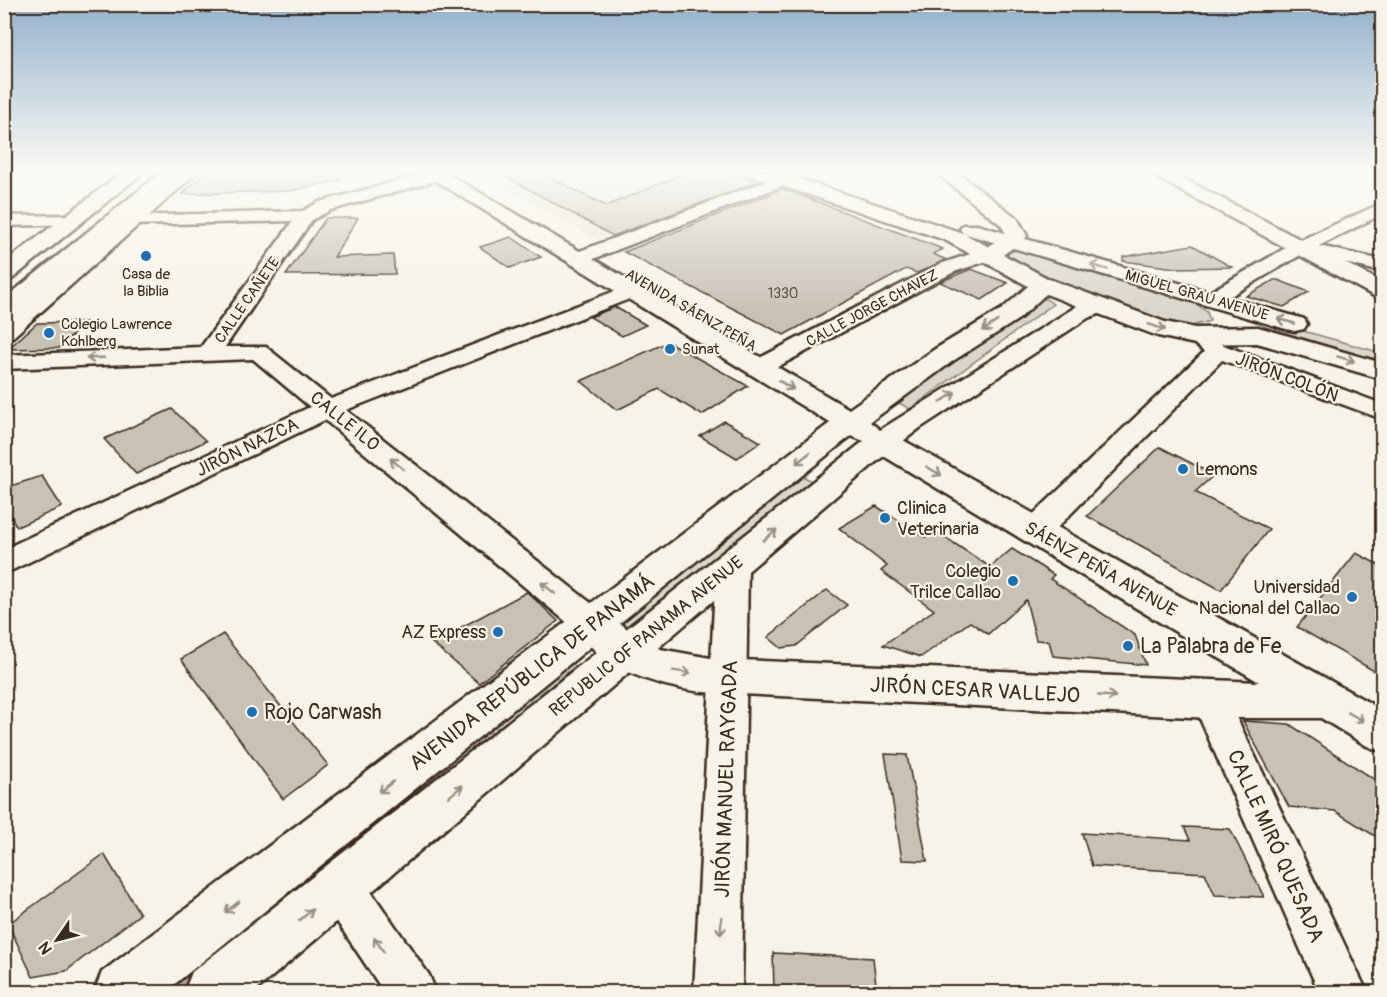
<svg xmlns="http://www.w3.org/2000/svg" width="1387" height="997" font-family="Pangolin,sans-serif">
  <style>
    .built { fill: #e9e4d9 }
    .green { fill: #dbd6cb; stroke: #8b8074; stroke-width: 1.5 }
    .building { fill: #c8c1b6; stroke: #3b2a1e; stroke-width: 1.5 }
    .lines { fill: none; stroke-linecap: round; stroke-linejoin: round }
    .minor-casing { stroke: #3b2a1e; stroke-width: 5 }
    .tertiary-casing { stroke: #3b2a1e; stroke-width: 5 }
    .secondary-casing { stroke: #3b2a1e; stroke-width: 5 }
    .primary-casing { stroke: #3b2a1e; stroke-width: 5 }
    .minor { fill: #f7f3e8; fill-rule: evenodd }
    .tertiary { fill: #f7f3e8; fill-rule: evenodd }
    .secondary { fill: #f7f3e8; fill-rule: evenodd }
    .primary { fill: #f7f3e8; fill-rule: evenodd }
    .oneway { stroke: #998e83 }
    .poi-dot { fill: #1f6fb2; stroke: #f7f3e8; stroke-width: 2 }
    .labels { text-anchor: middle; stroke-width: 4.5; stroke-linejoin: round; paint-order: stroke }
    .far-number-label { font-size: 14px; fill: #5e5044 }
    .far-poi-label { font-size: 15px; fill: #3b2a1e; stroke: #f7f3e8; text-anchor: start }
    .far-street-label { font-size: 15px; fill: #3b2a1e; stroke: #f7f3e8 }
    .street-label { font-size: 18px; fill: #3b2a1e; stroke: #f7f3e8 }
    .poi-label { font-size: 18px; fill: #3b2a1e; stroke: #f7f3e8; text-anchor: end }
    .near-poi-label { font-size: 21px; fill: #3b2a1e; stroke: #f7f3e8; text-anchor: start }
    .near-street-label { font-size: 21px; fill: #3b2a1e; stroke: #f7f3e8 }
  </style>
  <rect width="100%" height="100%" fill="#f7f3e8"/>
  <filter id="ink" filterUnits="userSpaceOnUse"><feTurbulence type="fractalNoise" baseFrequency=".0167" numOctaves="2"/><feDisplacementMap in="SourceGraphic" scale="12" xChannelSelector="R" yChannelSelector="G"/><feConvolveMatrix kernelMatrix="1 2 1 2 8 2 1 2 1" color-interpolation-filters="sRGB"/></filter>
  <g filter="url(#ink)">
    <!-- built -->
    <polygon class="built" points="476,171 739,171 761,179 598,240"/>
    <!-- green -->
    <g class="green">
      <polygon points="1021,249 1194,302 1207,312 1210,321 1183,328 1006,263 1003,254"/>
      <polygon points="1032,299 1046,299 1053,304 910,409 897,402 948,365 949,354"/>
      <polygon points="1282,325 1382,353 1382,366 1277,333 1276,328"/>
      <polygon points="803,476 813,482 625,627 615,618"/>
      <polygon points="566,657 575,666 172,992 140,992"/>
    </g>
    <!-- building -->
    <g class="building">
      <polygon points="207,171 340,171 341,180 290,191 182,194"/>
      <polygon points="496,171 538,171 606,206 691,171 726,171 757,182 613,236"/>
      <polygon points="783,189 943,249 933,254 947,260 917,273 906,269 784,335 624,252"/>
      <polygon points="326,218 358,218 334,257 393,255 395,274 286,275"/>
      <polygon points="511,237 541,257 510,268 480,247"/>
      <polygon points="1192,245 1232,267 1175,268 1123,261 1123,257"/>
      <polygon points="971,269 1008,283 982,300 940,282"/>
      <polygon points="1274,280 1278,280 1309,292 1284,307 1246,296"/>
      <polygon points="615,307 646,325 622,336 590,317"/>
      <polygon points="86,322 59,348 8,349 37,323"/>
      <polygon points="668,342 748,386 702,415 659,389 617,410 581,381"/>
      <polygon points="172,409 206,441 136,474 104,439"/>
      <polygon points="724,421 761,442 737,458 700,436"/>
      <polygon points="1160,447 1214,475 1195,492 1269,529 1221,590 1087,516"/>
      <polygon points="42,476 62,507 17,527 4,505 4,488"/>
      <polygon points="876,506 925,537 934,530 990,567 1012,549 1054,575 1050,579 1135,635 1146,665 1053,656 1049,641 1036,640 1026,600 988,634 970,622 921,657 883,645 934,610 881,571 887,566 839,528"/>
      <polygon points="1356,553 1383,567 1383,676 1297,627"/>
      <polygon points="827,590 847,605 796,646 781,648 768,637"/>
      <polygon points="527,592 558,621 479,683 432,643"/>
      <polygon points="223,634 328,765 283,799 181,659"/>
      <polygon points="1243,721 1289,724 1383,785 1383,841 1335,811 1289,807"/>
      <polygon points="885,754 907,755 927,861 902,860"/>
      <polygon points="1184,827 1230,829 1264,897 1215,895 1205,873 1092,866 1082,833 1190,840"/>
      <polygon points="104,854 140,914 66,971 33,977 8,924"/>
      <polygon points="773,953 873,958 877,993 774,993"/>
    </g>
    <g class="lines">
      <!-- minor casing -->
      <g class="minor-casing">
        <g id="minor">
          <polygon points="435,171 442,173 444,176 442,179 331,210 312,220 225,347 266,347 331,399 623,288 637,288 640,292 637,296 346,410 606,615 611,625 606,635 594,638 582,635 325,420 4,574 4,549 310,407 253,359 4,369 4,355 201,347 293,221 132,225 126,224 123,220 126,216 303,211 319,202"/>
          <polygon points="801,171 804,175 802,178 583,263 569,263 567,259 569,255 790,172"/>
          <polygon points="1382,203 1382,214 1319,246 1382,260 1382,272 1304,253 1217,304 1203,304 1200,300 1203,296 1294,243"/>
          <polygon points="74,215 80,216 83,220 80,224 4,226 4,216"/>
          <polygon points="989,248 996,250 998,254 996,258 954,272 766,373 750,373 746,368 750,363 940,264"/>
          <polygon points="1201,333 1226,346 1382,404 1382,419 1222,360 1046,539 1035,542 1024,539 1020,531 1024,523 1204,352 1190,340 1193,335"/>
          <polygon points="732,554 743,558 748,566 742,992 694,992 716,566 721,558"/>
          <polygon points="1210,684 1223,689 1367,992 1319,992 1192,700 1197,689"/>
          <polygon points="340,864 356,870 429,975 436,992 384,992 324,902 318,886 324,870"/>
        </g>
      </g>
      <!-- tertiary casing -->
      <g class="tertiary-casing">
        <g id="tertiary">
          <polygon points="124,171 145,171 12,279 4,281 4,263"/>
          <polygon points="179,171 199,171 13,337 4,339 4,319"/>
          <polygon points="934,171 955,171 1017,218 1027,236 1024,240 997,259 981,259 978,254 1006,234 1001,225"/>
          <polygon points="1145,171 1169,171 1382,282 1382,298 1374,296"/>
          <path d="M883,432L894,435L1382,710V752L1367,746L1321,718H1210L702,692C657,686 598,669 575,625L580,614L594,609L608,614L640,639L660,649L716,659L1259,682L872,449L868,442L872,435Z"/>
        </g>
      </g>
      <!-- secondary casing -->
      <g class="secondary-casing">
        <path id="secondary" d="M420,171H443L849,409L935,349L1002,309L1028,286L945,240L749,175L746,171H775L963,233L960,229L963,225H977L1304,319L1307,324L1304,329L1295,331L1286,329L963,233L1049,279L1165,322L1195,328L1258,327L1382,363V379L1257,343L1195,344L1158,336L1099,314L1088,318L920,428L876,462L254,992H184L192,972L864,441L851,436L842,443L165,992H94L102,972L830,423ZM1046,294L1077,306L880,430L870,422L953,361L1019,319Z"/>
      </g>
      <!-- primary casing -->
      <g class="primary-casing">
        <polygon id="primary" points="163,171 184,171 13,317 4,319 4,299"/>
      </g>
      <!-- minor -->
      <use href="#minor" class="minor"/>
      <!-- tertiary -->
      <use href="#tertiary" class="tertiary"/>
      <!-- secondary -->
      <use href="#secondary" class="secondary"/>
      <!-- primary -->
      <use href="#primary" class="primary"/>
    </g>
    <!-- one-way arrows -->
    <defs><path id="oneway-shaft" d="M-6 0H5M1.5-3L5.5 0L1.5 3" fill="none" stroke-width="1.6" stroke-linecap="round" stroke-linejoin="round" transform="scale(1.5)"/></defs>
    <g class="oneway">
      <use href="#oneway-shaft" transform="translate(1099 267) rotate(-163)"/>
      <use href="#oneway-shaft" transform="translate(1286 321) rotate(-164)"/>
      <use href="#oneway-shaft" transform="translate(990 326) rotate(147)"/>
      <use href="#oneway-shaft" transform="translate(1157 327) rotate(18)"/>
      <use href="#oneway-shaft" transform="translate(95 358) rotate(178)"/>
      <use href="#oneway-shaft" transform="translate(1346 359) rotate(17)"/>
      <use href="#oneway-shaft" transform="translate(786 385) rotate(31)"/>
      <use href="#oneway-shaft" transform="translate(948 397) rotate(-33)"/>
      <use href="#oneway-shaft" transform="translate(803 458) rotate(142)"/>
      <use href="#oneway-shaft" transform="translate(397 464) rotate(-141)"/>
      <use href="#oneway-shaft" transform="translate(934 471) rotate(30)"/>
      <use href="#oneway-shaft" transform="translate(770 535) rotate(-40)"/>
      <use href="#oneway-shaft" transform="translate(548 588) rotate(-141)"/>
      <use href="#oneway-shaft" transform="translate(682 672) rotate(9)"/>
      <use href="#oneway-shaft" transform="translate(1107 696) rotate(3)"/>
      <use href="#oneway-shaft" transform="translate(1356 717) rotate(30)"/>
      <use href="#oneway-shaft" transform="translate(386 787) rotate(142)"/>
      <use href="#oneway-shaft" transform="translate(456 791) rotate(-39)"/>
      <use href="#oneway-shaft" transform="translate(232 907) rotate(142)"/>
      <use href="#oneway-shaft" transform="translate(306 915) rotate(-40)"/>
      <use href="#oneway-shaft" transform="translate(721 926) rotate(92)"/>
      <use href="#oneway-shaft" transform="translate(379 945) rotate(-125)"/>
    </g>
  </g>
  <!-- sky -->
  <linearGradient id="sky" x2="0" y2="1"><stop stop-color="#93b1cb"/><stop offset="0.55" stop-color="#fbfaf5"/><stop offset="1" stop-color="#fbfaf5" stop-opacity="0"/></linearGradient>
  <rect width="1387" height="311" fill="url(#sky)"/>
  <!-- markers -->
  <g class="poi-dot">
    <circle cx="146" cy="256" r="6"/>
    <circle cx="49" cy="333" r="6"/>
    <circle cx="670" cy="349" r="6"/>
    <circle cx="1183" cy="469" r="6"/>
    <circle cx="885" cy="518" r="6"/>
    <circle cx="1013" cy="581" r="6"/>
    <circle cx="1352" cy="597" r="6"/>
    <circle cx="498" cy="632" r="6"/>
    <circle cx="1128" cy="646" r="6"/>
    <circle cx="252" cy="712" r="6"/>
  </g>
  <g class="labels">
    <!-- far-number labels -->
    <g class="far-number-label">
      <text x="783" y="298">1330</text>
    </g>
    <!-- far-poi labels -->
    <g class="far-poi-label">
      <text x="146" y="279" text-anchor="middle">Casa de<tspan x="146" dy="17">la Biblia</tspan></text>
      <text x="61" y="329">Colegio Lawrence<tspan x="61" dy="17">Kohlberg</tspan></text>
      <text x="682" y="354">Sunat</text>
    </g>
    <!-- far-street labels -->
    <g class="far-street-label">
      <text transform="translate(1197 295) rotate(16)" y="5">MIGUEL GRAU AVENUE</text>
      <text transform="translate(247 300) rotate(-55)" y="5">CALLE CAÑETE</text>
      <text transform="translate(872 308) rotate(-28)" y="5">CALLE JORGE CHAVEZ</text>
      <text transform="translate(691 310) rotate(30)" y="5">AVENIDA SÁENZ PEÑA</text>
    </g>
    <!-- street labels -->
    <g class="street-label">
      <text transform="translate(1287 377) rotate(21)" y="6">JIRÓN COLÓN</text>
      <text transform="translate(345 421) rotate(39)" y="6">CALLE ILO</text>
      <text transform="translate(247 447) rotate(-26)" y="6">JIRÓN NAZCA</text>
      <text transform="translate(1101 569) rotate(30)" y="6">SÁENZ PEÑA AVENUE</text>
      <text transform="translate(646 636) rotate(-39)" y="6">REPUBLIC OF PANAMA AVENUE</text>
    </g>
    <!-- poi labels -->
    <g class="poi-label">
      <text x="1195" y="475" text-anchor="start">Lemons</text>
      <text x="897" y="514" text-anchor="start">Clinica<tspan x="897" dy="21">Veterinaria</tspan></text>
      <text x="1001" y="577">Colegio<tspan x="1001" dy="21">Trilce Callao</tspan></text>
      <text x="1340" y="593">Universidad<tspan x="1340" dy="21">Nacional del Callao</tspan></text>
      <text x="486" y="638">AZ Express</text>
    </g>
    <!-- near-poi labels -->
    <g class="near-poi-label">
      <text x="1140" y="653">La Palabra de Fe</text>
      <text x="264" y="719">Rojo Carwash</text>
    </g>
    <!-- near-street labels -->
    <g class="near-street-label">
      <text transform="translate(532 672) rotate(-38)" y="7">AVENIDA REPÚBLICA DE PANAMÁ</text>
      <text transform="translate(975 690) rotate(3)" y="7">JIRÓN CESAR VALLEJO</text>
      <text transform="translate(726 779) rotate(-88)" y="7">JIRÓN MANUEL RAYGADA</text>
      <text transform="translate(1276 846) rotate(66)" y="7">CALLE MIRÓ QUESADA</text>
    </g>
  </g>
  <!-- margin -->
  <rect width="1387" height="997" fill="none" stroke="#f7f3e8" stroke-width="24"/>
  <rect x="12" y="12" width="1363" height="973" fill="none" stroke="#3b2a1e" stroke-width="2" filter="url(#ink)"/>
  <!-- north arrow -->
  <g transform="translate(57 940) rotate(235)" stroke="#f7f3e8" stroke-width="4.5" paint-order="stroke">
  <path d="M0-4.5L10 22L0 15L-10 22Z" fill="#3b2a1e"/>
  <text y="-9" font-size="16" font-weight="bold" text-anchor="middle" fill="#3b2a1e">N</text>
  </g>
</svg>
